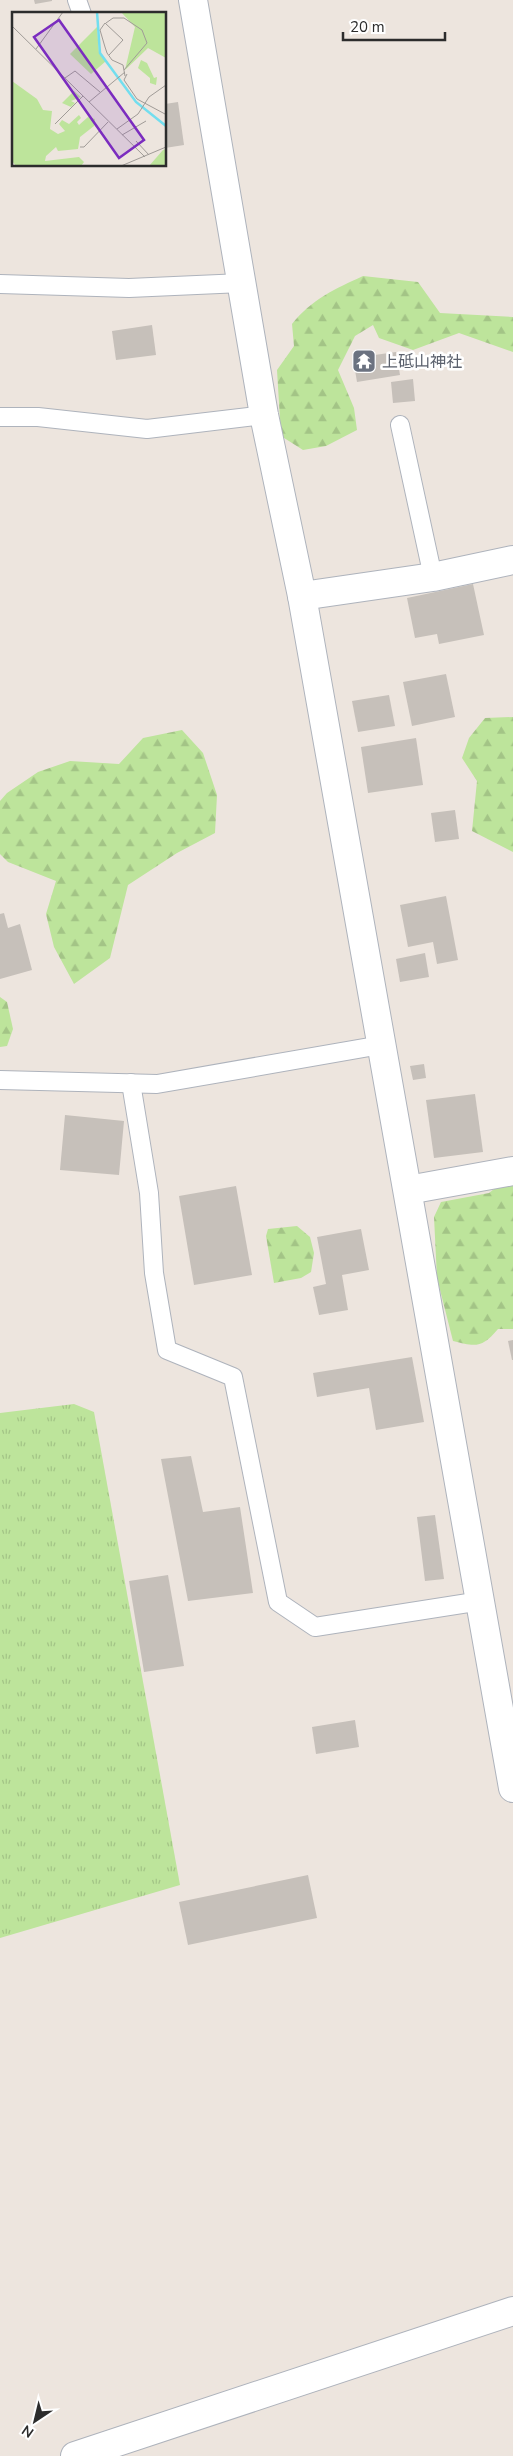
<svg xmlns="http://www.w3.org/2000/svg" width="513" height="2456" font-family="'Nunito Sans','Noto Sans JP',sans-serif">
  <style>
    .grass { fill: url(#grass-tufts) }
    .forest { fill: url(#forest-firs) }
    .building { fill: #c6c0ba }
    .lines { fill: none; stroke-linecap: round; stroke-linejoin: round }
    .lane-casing { stroke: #aeb3bc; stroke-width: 20 }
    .street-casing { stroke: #aeb3bc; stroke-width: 30 }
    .lane { stroke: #fff; stroke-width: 18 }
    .street { stroke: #fff; stroke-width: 28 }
    .labels { text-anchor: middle; stroke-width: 5; stroke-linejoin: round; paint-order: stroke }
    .worship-label { font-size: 16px; fill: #5b616d; stroke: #fff; text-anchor: start }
    .inset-river { fill: none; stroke: #72deef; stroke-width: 2.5 }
    .inset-road { fill: none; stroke: #a09b97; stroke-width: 1 }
    .view { fill: #7b2cbf; fill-opacity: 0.15; stroke: #7b2cbf; stroke-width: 2.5 }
    .inset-edge { fill: none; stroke: #2c2c2c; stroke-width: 2.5 }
  </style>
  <defs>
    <pattern id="grass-tufts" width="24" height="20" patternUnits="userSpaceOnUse" patternTransform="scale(1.25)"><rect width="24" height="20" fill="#bde49b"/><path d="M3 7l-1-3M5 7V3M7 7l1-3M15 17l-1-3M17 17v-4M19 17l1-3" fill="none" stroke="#a3c486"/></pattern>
    <pattern id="forest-firs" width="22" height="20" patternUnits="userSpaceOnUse" patternTransform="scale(1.25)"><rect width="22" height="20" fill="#bde49b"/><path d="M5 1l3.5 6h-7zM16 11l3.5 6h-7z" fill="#a3c486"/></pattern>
  </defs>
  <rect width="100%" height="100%" fill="#ede5de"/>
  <!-- grass -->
  <polygon class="grass" points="74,1404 94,1412 180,1885 0,1938 0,1413"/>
  <!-- forest -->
  <g class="forest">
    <path d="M363,276L418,282L440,313L513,317V352L459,333L413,350L379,338L373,325L355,336L338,370L354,408L357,430L326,446L303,450L281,436L277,370L294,346L292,324C312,299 335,289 363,276Z"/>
    <polygon points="513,717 513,852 472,831 477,781 462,758 469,738 485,718"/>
    <polygon points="182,730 203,753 217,795 215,833 177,853 128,885 110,958 74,984 54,947 46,914 56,881 8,862 0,854 0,801 7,793 38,772 70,761 119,764 143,738"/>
    <polygon points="0,997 7,1002 13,1029 7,1046 0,1047"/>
    <path d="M509,1177H513V1329H498C482,1348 476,1347 453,1341L437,1278L434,1217L441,1202L489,1193Z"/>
    <polygon points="297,1226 310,1237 314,1253 311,1272 301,1278 274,1283 266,1236 268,1229"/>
  </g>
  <!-- building -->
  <g class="building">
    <polygon points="34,0 52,0 52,1 35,4"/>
    <polygon points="178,102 184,145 165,148 165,104"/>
    <polygon points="152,325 156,355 116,360 112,331"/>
    <polygon points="396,352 400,375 357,382 353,358"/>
    <polygon points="413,379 415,401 393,403 391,382"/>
    <polygon points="473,584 484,635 439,644 437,634 415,638 407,598"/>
    <polygon points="446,674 455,717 412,726 403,682"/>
    <polygon points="389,695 395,726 358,732 352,701"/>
    <polygon points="416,738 423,785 368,793 361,747"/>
    <polygon points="455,810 459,839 435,842 431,813"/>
    <polygon points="446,896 458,960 437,964 433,942 408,947 400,905"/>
    <polygon points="4,913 8,928 20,924 32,970 0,979 0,914"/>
    <polygon points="425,953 429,977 400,982 396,959"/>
    <polygon points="424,1064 426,1078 413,1080 410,1066"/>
    <polygon points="475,1094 483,1152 434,1158 426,1100"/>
    <polygon points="65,1115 124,1121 119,1175 60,1170"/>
    <polygon points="236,1186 252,1275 194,1285 179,1196"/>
    <polygon points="361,1229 369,1270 342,1275 348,1310 319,1315 313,1287 326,1284 317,1237"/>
    <polygon points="513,1340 513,1360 512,1360 508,1341"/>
    <polygon points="412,1357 424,1422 376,1430 369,1388 317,1397 313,1373"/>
    <polygon points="191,1456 203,1512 240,1507 253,1593 188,1601 161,1459"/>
    <polygon points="435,1515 444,1579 425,1581 417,1517"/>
    <polygon points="168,1575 184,1666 144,1672 129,1581"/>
    <polygon points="355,1720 359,1747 316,1754 312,1727"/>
    <polygon points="308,1875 317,1918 188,1945 179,1902"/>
  </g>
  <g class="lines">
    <!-- lane casing -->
    <g class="lane-casing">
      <g id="lane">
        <polyline points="77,0 82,14"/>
        <polyline points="0,284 129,288 242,283"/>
        <polyline points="0,417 38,417 147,429 264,415"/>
        <polyline points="400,425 433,577"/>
        <polyline points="0,1080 157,1084 381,1045"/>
        <polyline points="131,1083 149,1193 154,1273 167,1350 233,1377 278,1602 315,1627 481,1601"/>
      </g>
    </g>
    <!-- street casing -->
    <g class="street-casing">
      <g id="street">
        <polyline points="193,0 264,415 302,596 513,1788"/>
        <polyline points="302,596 433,577 513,560"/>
        <polyline points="408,1190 513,1171"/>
        <polyline points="75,2456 513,2311"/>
      </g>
    </g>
    <!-- lane -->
    <use href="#lane" class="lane"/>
    <!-- street -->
    <use href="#street" class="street"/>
  </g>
  <!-- icons -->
  <defs>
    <g id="temple-square" transform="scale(1.25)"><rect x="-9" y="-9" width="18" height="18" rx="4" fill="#6b7280" stroke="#fff"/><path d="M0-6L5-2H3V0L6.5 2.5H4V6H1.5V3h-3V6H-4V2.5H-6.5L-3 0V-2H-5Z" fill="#fff"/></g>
  </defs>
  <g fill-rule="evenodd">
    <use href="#temple-square" x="364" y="361"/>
  </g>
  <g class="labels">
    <!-- worship labels -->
    <g class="worship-label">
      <text x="382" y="367">上砥山神社</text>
    </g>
  </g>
  <!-- overview -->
  <g transform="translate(12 12)">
    <rect width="154" height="154" fill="#ede5de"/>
    <path d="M85,15L87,41L94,49L79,62L58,42Z" fill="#bde49b"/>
    <path d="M109,0H154V46L136,36L113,58L123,15ZM129,48L135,51L142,66L145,65L144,73L138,71V66L126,56ZM0,69L25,87L31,98L40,99L38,117L46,122L53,119L47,112L50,108L57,112L67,103L69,106L65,110L67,113L76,105L83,107L82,114L68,125L66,137L46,139L44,135L34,144L33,149L67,145L72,150L69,154H4L0,149ZM62,79L69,85L59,89L63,91L59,95L50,91ZM154,137V154H137L151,138Z" fill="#bde49b"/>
    <path class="inset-river" d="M85,0L88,41L124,90L154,114"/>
    <path class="inset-road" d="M94,11L101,6H112L130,18L135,31L112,58M0,14L133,145M24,37L51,0M97,43L111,28L93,11L88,18L93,35L95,41L100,48L111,53L113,64M115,62L112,68L125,87L153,102M53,66L63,59L88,80M77,90L113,60M43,112L71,84M105,117L126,102L137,85L154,73M110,123L134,109M124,129L137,143M68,135H72L96,110M109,154L154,135"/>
    <path class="view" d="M47,8L132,128L107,146L22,25Z"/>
    <rect width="154" height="154" class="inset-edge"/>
  </g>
  <!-- north arrow -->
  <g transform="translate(35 2421) rotate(215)" stroke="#ffffff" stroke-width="4" paint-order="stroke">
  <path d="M0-4L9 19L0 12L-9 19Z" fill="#2c2c2c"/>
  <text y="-8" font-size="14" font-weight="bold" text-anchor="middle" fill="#2c2c2c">N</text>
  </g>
  <!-- scale -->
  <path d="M343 32v8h102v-8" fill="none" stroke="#2c2c2c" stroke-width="2.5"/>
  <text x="350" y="32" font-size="15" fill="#2c2c2c" stroke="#ffffff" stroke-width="4" paint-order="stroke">20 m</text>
</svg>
